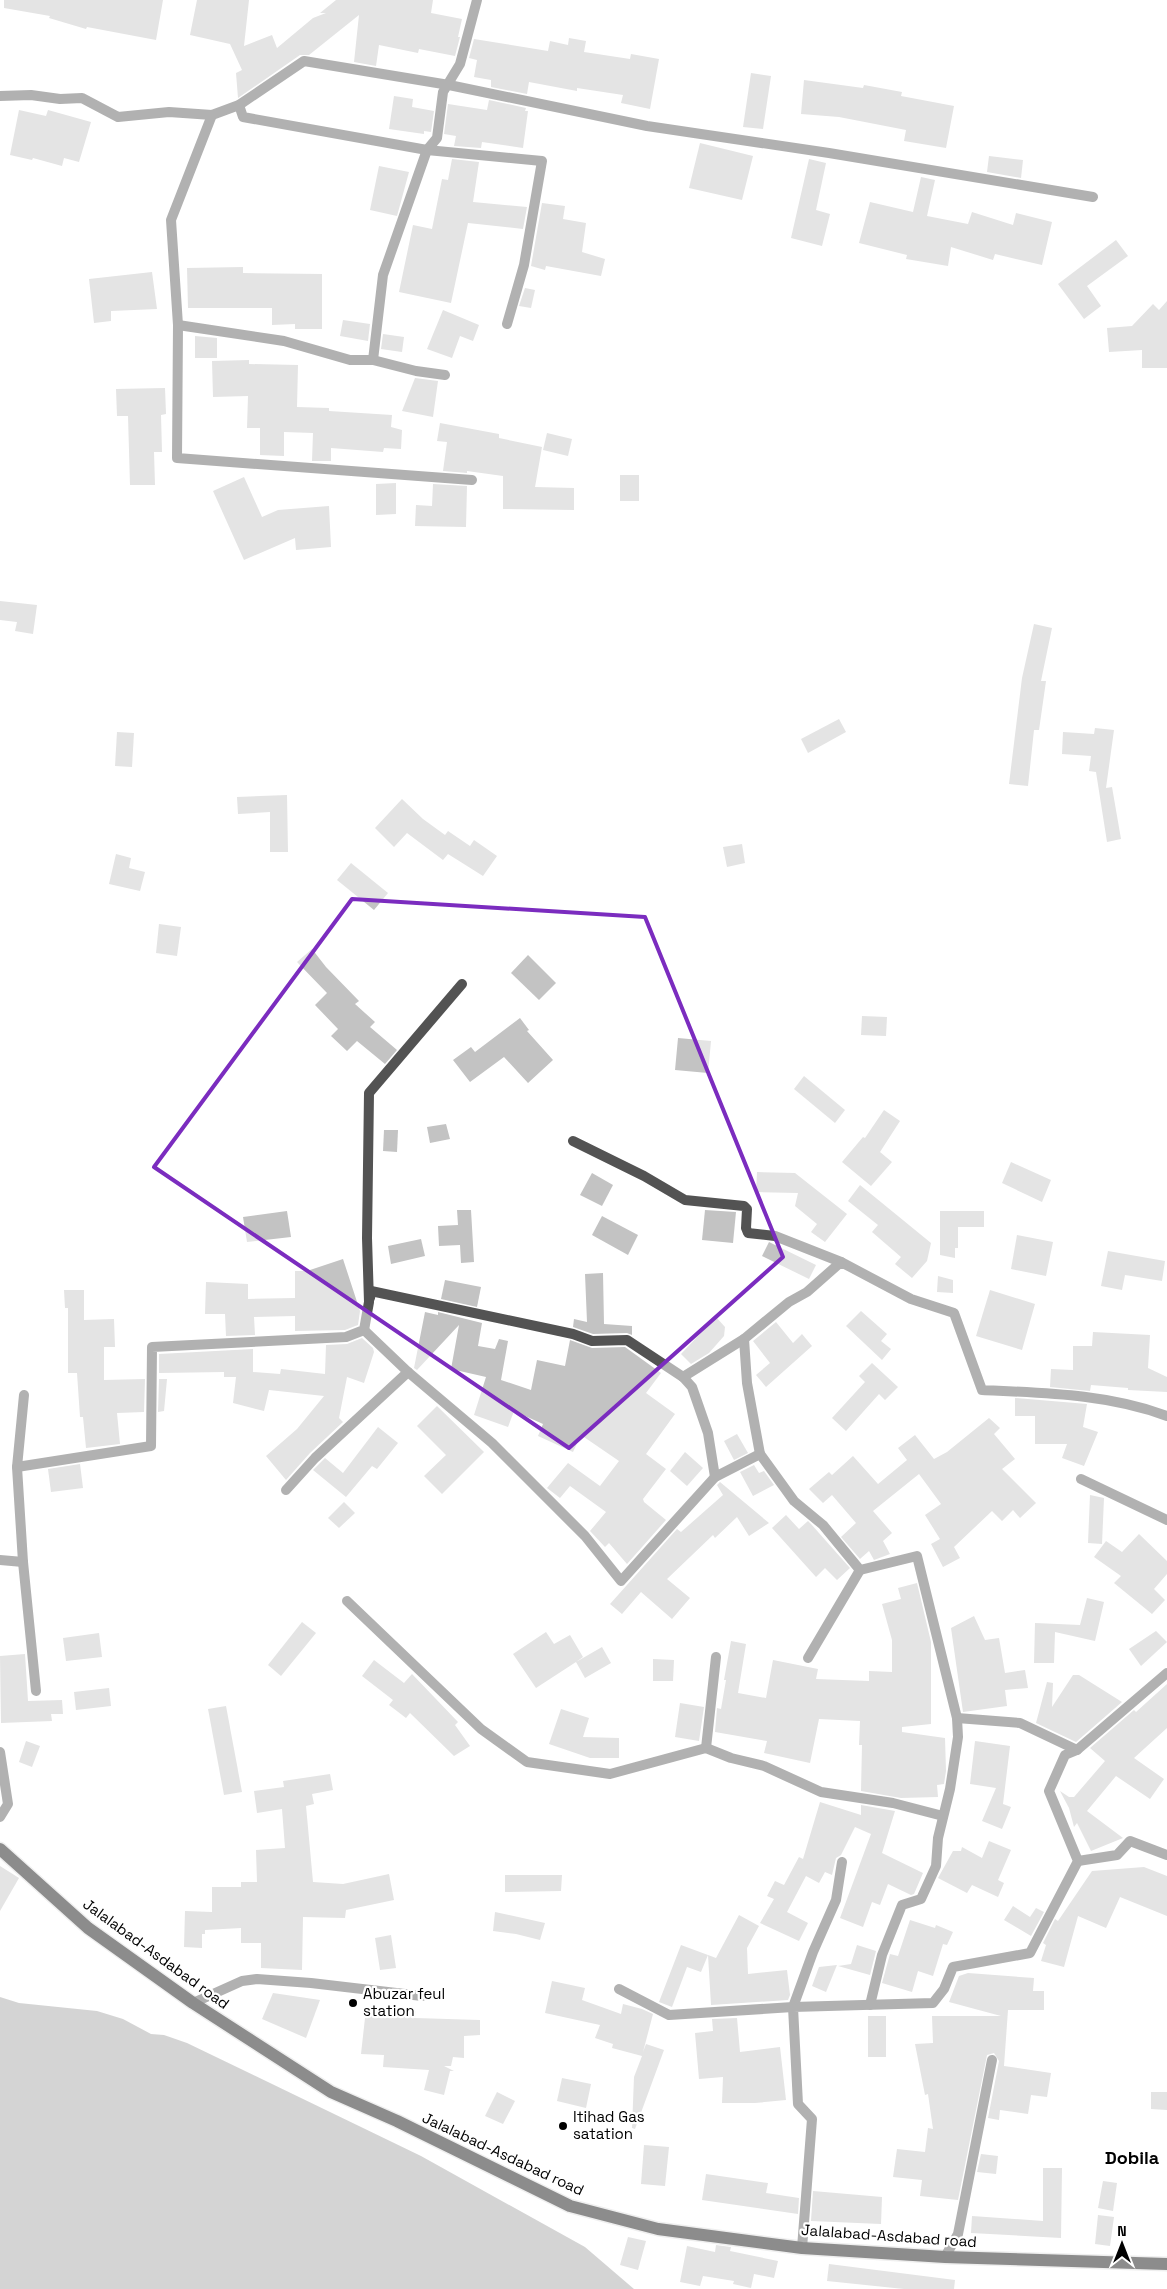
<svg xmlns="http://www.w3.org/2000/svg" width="1167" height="2289" font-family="'Space Grotesk',sans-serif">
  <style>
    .water { fill: #a1a1a1 }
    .building { fill: #c3c3c3 }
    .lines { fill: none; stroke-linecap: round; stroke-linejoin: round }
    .primary-casing { stroke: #dbdbdb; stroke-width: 15 }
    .minor { stroke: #535353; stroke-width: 10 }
    .primary { stroke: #000; stroke-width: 12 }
    .marked { fill: none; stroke: #7b2cbf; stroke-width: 4; stroke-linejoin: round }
    .poi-dot { fill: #000; stroke: #fff; stroke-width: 2 }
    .labels { text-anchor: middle; stroke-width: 4.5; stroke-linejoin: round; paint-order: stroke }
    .street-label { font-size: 15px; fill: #000; stroke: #fff }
    .poi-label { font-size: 15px; fill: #000; stroke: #fff; text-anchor: start }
    .quarter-label { font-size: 18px; font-weight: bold; fill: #000; stroke: #fff }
  </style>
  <rect width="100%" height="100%" fill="#fff"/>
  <!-- water -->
  <polygon class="water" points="0,1997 19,2003 97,2011 123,2019 151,2034 164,2035 187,2043 421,2156 585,2247 634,2289 0,2289"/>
  <!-- building -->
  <g class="building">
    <polygon points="4,0 163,0 156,40 87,27 86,29 49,18 50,16 4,8"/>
    <polygon points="197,0 249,0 244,46 272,35 277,48 313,18 326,13 320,13 336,0 433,0 431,13 462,19 458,37 460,37 455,56 419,49 418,53 379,45 376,66 354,62 359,15 309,55 300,55 238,98 236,73 242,70 230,44 190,35"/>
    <polygon points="569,38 586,41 584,52 630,59 631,54 659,59 650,109 621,103 623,95 577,88 577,91 529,82 527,94 491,87 491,80 474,77 477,60 469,58 474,39 548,51 550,41 568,45"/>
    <polygon points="751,73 771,76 763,129 743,127"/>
    <polygon points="804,80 863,88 864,85 902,92 901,96 954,106 946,148 904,141 906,130 839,117 801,114"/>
    <polygon points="394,96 413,99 412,107 434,111 431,132 424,131 424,134 389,129"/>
    <polygon points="489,100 526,108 525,111 528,111 523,148 482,142 481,148 454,146 456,136 444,134 448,104 487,110"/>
    <polygon points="19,110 46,116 48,110 91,122 79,162 64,158 62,166 33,158 32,160 10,155"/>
    <polygon points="700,143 753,156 742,200 689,188"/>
    <polygon points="989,156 1023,160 1021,178 987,172"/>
    <polygon points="452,159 479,162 473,202 527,207 523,229 468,223 451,303 399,292 413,225 432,229 442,179 448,180"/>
    <polygon points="809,159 826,163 816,210 830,214 822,246 791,238"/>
    <polygon points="379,166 409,172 397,216 370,210"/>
    <polygon points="921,177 935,180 927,216 968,224 972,212 1013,225 1016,213 1052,222 1042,265 995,254 993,260 951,247 948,266 906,259 907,255 859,243 870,202 913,212"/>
    <polygon points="542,203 565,206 563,219 586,223 582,252 605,259 601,276 546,266 545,270 531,266"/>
    <polygon points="1116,240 1128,256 1087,286 1101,306 1084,319 1058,284"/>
    <polygon points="243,267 243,273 322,274 322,329 295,329 295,324 272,325 272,308 188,308 187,268"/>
    <polygon points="152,272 157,309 111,311 111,321 94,323 89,279"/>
    <polygon points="525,288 535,290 531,308 519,306"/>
    <polygon points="1167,301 1167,368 1142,368 1142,350 1109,352 1107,328 1132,326 1153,304 1159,310"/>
    <polygon points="443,310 479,325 473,341 460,336 452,358 427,349"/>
    <polygon points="343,320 370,324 368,341 340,336"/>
    <polygon points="383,334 404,337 402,352 381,349"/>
    <polygon points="195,336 217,338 217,358 195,358"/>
    <polygon points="249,360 249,364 298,365 297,407 329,408 329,411 392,415 391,427 402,430 401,449 384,448 383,452 331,448 331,461 312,461 313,433 284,432 284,456 260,455 260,428 247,428 248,396 213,397 212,361"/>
    <polygon points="415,378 438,381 433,417 402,411"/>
    <polygon points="165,388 166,414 161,415 162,452 154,452 155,485 130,485 128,416 117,416 116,389"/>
    <polygon points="440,423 499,434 499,438 542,447 535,487 574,488 574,510 503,509 503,476 467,471 467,473 443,471 447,442 437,441"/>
    <polygon points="547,433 572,439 568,456 543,450"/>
    <rect x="620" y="475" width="19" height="26"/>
    <polygon points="244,477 262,517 278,510 329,506 331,547 296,550 295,538 244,560 213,491"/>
    <polygon points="396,483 396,514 376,515 376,484"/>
    <polygon points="433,484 467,486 466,527 415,526 416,505 432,506"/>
    <polygon points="0,601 37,605 33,634 15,631 17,622 0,620"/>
    <polygon points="1034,624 1052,628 1041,681 1046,681 1039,730 1034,730 1028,786 1009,784 1022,678"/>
    <polygon points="839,719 846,732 808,753 801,739"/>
    <polygon points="1095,728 1114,730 1106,788 1112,787 1121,839 1107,842 1096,772 1089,771 1091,756 1062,754 1063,732 1094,734"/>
    <polygon points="117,732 134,733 132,767 115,766"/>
    <polygon points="287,795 288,852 270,852 270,812 238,814 237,797"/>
    <polygon points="402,799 423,819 445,835 448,831 470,846 474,840 497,856 483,876 448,854 443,860 407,833 394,847 375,828"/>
    <polygon points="742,844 745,863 727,867 723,847"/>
    <polygon points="116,854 131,858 129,868 145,872 140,891 109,884"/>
    <polygon points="351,863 388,893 374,910 337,880"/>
    <polygon points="159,924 181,927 177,956 156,953"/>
    <polygon points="312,949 326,967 359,1001 355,1004 375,1022 370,1027 397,1050 385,1064 357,1041 347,1051 331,1036 338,1029 315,1005 327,993 297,962"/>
    <polygon points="528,955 556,983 539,1000 511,973"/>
    <polygon points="862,1016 887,1017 886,1036 861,1035"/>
    <polygon points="520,1018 529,1030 527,1031 553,1060 528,1083 504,1057 470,1082 453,1060 471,1047 475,1052"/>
    <polygon points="678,1038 711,1041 708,1073 675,1070"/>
    <polygon points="804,1076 845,1110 835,1123 794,1089"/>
    <polygon points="884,1110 900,1121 880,1152 892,1162 871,1186 842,1162 863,1137 865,1138"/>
    <polygon points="446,1124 450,1139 430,1143 427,1127"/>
    <polygon points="384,1130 398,1130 397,1152 383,1151"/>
    <polygon points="1011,1162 1051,1180 1042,1202 1002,1183"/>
    <polygon points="757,1172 795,1173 847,1214 825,1242 811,1232 817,1224 795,1206 798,1193 756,1192"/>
    <polygon points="592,1173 613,1185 602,1206 580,1195"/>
    <polygon points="860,1185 931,1243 927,1261 912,1278 895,1264 901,1257 872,1232 878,1225 848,1201"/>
    <polygon points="457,1210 471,1210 474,1262 461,1263 460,1245 439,1246 438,1226 458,1225"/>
    <polygon points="705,1210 736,1212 733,1243 702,1240"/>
    <polygon points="287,1211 291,1237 247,1242 243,1217"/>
    <polygon points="940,1211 984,1211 984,1227 958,1227 958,1248 955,1248 955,1258 940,1255"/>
    <polygon points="602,1216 638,1235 628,1255 592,1235"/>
    <polygon points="1017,1235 1053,1242 1046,1276 1011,1269"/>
    <polygon points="421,1239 425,1256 391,1264 388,1246"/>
    <polygon points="769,1242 816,1265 809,1279 762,1256"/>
    <polygon points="1108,1251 1165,1261 1162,1281 1125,1275 1122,1290 1101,1286"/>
    <polygon points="343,1259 360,1311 358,1325 345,1330 295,1331 295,1316 254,1317 255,1335 226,1336 225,1314 205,1314 206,1282 248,1284 248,1299 295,1298 295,1271 307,1271"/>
    <polygon points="603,1273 604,1324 632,1326 632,1335 627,1333 593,1334 573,1327 574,1319 587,1322 585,1274"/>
    <polygon points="938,1276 953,1280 953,1293 937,1292"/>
    <polygon points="445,1280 481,1287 477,1307 441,1299"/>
    <polygon points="64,1290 84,1290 84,1320 114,1319 115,1347 104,1347 104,1380 145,1379 144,1412 117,1413 120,1444 86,1448 83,1417 80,1417 77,1373 68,1373 68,1308 65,1308"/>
    <polygon points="990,1290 1035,1304 1022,1350 976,1336"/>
    <polygon points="861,1311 887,1334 881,1341 891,1349 882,1360 846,1326"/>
    <polygon points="425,1312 438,1315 438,1312 482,1323 478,1346 495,1349 499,1339 508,1341 501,1380 531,1390 537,1360 565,1366 570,1340 592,1348 625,1347 661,1373 646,1393 675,1414 646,1454 666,1469 643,1499 644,1502 666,1520 627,1564 609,1543 605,1547 590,1531 606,1512 570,1486 560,1498 547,1488 568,1463 600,1486 619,1461 581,1435 573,1452 538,1436 543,1424 514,1411 508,1427 474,1415 486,1377 451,1369 459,1325 417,1370 414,1368"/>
    <polygon points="716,1317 725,1327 724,1336 709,1353 691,1364 681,1354"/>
    <polygon points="776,1322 793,1343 802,1334 812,1346 766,1387 756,1375 770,1363 753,1341"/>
    <polygon points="1093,1332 1150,1335 1148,1368 1167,1377 1167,1392 1128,1390 1128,1388 1091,1385 1090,1391 1050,1387 1051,1369 1073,1370 1073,1346 1092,1346"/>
    <polygon points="362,1338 373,1348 374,1352 364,1383 347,1377 339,1418 343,1422 310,1453 286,1480 266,1456 297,1429 324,1396 269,1390 264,1411 233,1403 236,1377 224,1377 224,1372 159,1373 159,1354 253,1349 253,1372 280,1374 281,1369 325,1374 326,1345 347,1344"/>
    <polygon points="872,1363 898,1387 885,1400 879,1394 846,1431 832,1418 865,1382 859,1376"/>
    <polygon points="159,1379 167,1379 164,1411 158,1412"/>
    <polygon points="1015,1398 1087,1404 1083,1427 1098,1432 1084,1466 1062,1458 1067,1444 1035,1444 1035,1416 1015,1416"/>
    <polygon points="437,1406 484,1452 442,1494 424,1476 446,1455 417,1426"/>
    <polygon points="989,1418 1000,1428 994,1434 1015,1459 1002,1469 1036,1503 1020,1518 1013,1510 1002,1521 992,1511 954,1547 960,1558 943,1567 931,1544 940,1539 925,1515 941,1504 919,1474 873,1511 892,1533 883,1541 890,1554 874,1560 869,1551 860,1559 841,1537 856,1523 832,1495 823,1503 809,1489 829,1472 832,1475 853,1456 878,1484 907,1460 898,1448 915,1435 934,1459 947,1452"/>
    <polygon points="378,1427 398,1443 377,1469 372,1466 346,1497 313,1470 325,1458 343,1473"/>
    <polygon points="737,1434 748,1453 734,1460 724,1441"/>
    <polygon points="685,1452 703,1468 687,1486 670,1471"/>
    <polygon points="80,1464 83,1488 51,1492 48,1469"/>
    <polygon points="754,1465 759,1473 764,1471 774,1485 753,1496 740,1472"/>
    <polygon points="720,1482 769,1523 749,1536 737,1517 715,1538 713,1535 667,1579 690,1598 672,1619 641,1592 622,1614 610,1604 677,1529 681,1532 723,1495 717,1485"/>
    <polygon points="1090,1495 1104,1498 1102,1544 1088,1543"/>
    <polygon points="344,1502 355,1513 339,1528 328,1518"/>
    <polygon points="786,1515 799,1529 808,1521 811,1524 850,1568 837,1580 825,1568 816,1577 772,1528"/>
    <polygon points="1139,1534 1167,1561 1167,1574 1154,1589 1165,1600 1152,1614 1114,1583 1121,1576 1094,1557 1106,1541 1122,1552"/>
    <polygon points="917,1583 931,1642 931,1724 902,1727 902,1732 945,1738 946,1771 944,1784 937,1785 938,1797 901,1798 861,1791 862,1745 859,1745 860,1721 819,1719 810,1763 764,1753 767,1741 715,1732 717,1708 721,1709 726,1680 724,1680 731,1641 746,1644 738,1693 766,1698 773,1660 818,1669 816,1679 869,1681 869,1671 892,1672 892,1640 882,1604 901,1599 898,1588"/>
    <polygon points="1087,1598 1104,1602 1095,1641 1055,1632 1054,1663 1034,1663 1035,1623 1080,1625"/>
    <polygon points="974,1616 985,1640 999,1638 1005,1673 1025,1670 1028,1688 1005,1690 1007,1706 963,1712 951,1628"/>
    <polygon points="302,1622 316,1633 281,1676 268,1665"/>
    <polygon points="1156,1631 1167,1642 1141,1666 1129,1649"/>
    <polygon points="546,1632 554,1644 570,1635 583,1657 576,1662 602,1647 611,1663 585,1678 576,1662 536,1688 513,1654"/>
    <polygon points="99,1633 102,1657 66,1661 63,1638"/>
    <polygon points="25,1654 28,1701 62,1700 63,1714 51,1714 52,1721 1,1723 0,1656"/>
    <polygon points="653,1659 674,1660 673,1681 653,1681"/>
    <polygon points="374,1660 404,1683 412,1674 458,1722 455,1725 470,1746 454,1756 410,1713 406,1718 389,1705 393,1700 362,1676"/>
    <polygon points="1073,1675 1079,1675 1122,1702 1076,1742 1036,1723 1047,1682 1053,1683 1052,1707"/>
    <polygon points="1167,1684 1167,1728 1134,1758 1164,1779 1150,1799 1116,1776 1087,1811 1123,1838 1091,1851 1077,1823 1074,1827 1069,1808 1060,1791 1069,1797 1074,1797 1105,1761 1090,1748 1134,1710 1136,1712"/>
    <polygon points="109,1688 111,1706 76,1710 74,1692"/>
    <polygon points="680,1703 704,1707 699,1741 675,1737"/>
    <polygon points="226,1706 242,1792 224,1795 208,1709"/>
    <polygon points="561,1709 589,1718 583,1737 619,1738 619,1758 590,1758 549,1744"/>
    <polygon points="26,1741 40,1746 32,1767 19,1762"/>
    <polygon points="975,1741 1010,1746 1003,1804 1011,1807 1002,1829 982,1821 996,1788 970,1784"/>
    <polygon points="330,1774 333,1790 312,1794 314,1804 306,1806 313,1882 343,1884 389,1874 394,1900 346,1910 345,1918 303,1917 302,1970 261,1968 261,1943 241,1943 241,1928 205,1930 205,1934 202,1934 202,1948 184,1947 185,1911 212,1912 212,1887 241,1887 241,1882 257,1882 256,1850 285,1848 282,1809 257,1813 254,1791 284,1787 283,1781"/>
    <polygon points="820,1802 861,1815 861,1805 895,1811 882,1853 923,1873 914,1894 911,1895 888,1884 880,1905 872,1902 863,1927 840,1918 871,1834 855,1827 841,1855 836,1858 832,1875 825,1872 819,1883 806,1876 787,1912 808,1923 799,1941 760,1923 774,1899 767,1896 775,1881 784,1885 799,1857 803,1859"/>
    <polygon points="989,1841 1011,1850 998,1880 1004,1883 998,1897 972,1885 967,1893 938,1878 953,1851 961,1851 962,1847 982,1858"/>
    <polygon points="0,1866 19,1878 0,1911"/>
    <polygon points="1144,1867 1167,1876 1167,1916 1120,1897 1106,1928 1078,1916 1064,1967 1041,1961 1046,1945 1043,1943 1055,1919 1058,1921 1092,1871"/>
    <polygon points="505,1875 562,1875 561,1891 505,1892"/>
    <polygon points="1013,1906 1030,1917 1036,1908 1044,1912 1031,1936 1004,1920"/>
    <polygon points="495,1912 545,1923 540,1940 516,1934 493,1931"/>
    <polygon points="739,1915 759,1926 747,1948 748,1974 787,1970 790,1995 788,2000 711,2005 708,1955 716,1958"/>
    <polygon points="910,1920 935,1928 936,1925 953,1932 947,1945 943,1944 933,1976 918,1971 912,1992 882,1983 890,1954 898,1956"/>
    <polygon points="391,1935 396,1968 380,1970 375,1938"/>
    <polygon points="681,1945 708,1955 701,1972 687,1967 672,2007 659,2002"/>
    <polygon points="857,1945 876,1951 870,1975 838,1966 851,1964"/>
    <polygon points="837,1965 826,1992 812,1986 819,1967"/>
    <polygon points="968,1973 1034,1978 1033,1991 1044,1991 1044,2010 1008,2010 1004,2066 1051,2073 1047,2097 1031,2095 1028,2114 1000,2110 999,2120 988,2118 999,2061 994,2053 987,2055 958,2200 920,2196 922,2180 893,2177 897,2149 925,2152 928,2128 933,2129 928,2094 925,2095 915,2044 933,2043 932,2016 1001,2016 949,2002 959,1976"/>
    <polygon points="552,1981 585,1988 582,2000 621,2014 623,2004 642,2009 653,2014 643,2052 646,2044 664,2050 635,2129 632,2128 634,2077 642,2056 612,2048 613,2044 595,2038 600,2025 545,2013"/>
    <polygon points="273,1993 320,2000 306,2038 262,2019"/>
    <polygon points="366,2009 416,2011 415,2018 480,2020 480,2035 464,2036 464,2058 453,2057 451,2066 444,2066 454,2071 450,2071 444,2095 424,2090 429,2070 383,2067 384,2055 361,2054"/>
    <rect x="868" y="2016" width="18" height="41"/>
    <polygon points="737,2018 740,2052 780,2047 786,2100 755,2103 722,2103 723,2077 699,2079 695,2033 713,2031 712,2019"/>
    <polygon points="562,2078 591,2084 586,2108 557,2101"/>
    <polygon points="497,2092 515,2101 503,2124 485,2116"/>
    <polygon points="1151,2092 1167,2092 1167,2110 1151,2109"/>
    <polygon points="644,2145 669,2147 665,2186 641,2184"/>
    <polygon points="981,2154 998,2156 996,2174 977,2172"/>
    <polygon points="1043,2168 1062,2168 1061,2238 971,2233 972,2216 1043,2221"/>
    <polygon points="706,2174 768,2183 766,2193 799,2198 798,2214 702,2200"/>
    <polygon points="1103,2181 1117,2183 1113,2211 1098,2208"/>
    <polygon points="813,2191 882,2197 881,2224 811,2221"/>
    <polygon points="1098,2215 1114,2217 1110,2246 1095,2244"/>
    <polygon points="628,2237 646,2241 638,2270 620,2265"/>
    <polygon points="716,2245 731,2247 730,2251 778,2261 774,2278 754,2274 751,2288 733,2284 734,2281 703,2276 700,2286 680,2282 687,2246 715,2252"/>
    <polygon points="829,2264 955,2280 954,2289 904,2289 827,2281"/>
  </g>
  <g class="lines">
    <!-- primary casing -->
    <g class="primary-casing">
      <polyline id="primary" points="0,1849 88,1928 193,2003 331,2092 397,2121 570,2206 658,2229 802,2248 945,2257 1167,2264"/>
    </g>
    <!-- minor -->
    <g class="minor">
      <polyline points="0,96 31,95 60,99 82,98 118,117 169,112 212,115 239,105 304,61 449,85 647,126 829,153 1093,197"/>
      <polyline points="239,105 243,117 427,150 542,161 524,265 507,324"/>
      <polyline points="212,115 171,220 178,325 177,458 472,480"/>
      <polyline points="178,325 284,341 350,360 373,360 416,371 445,375"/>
      <polyline points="373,360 383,275 427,150 437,138 443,92 460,64 477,0"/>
      <polyline points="573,1141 644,1176 685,1200 744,1206 747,1209 746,1228 748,1233 775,1236 841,1262"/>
      <polyline points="370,1298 371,1291 573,1334 592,1341 627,1340 683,1377 692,1387 708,1433 715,1477"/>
      <polyline points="364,1330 408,1372 492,1443 585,1536 621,1581 715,1477 760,1454 794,1501 823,1525 860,1570 917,1556 957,1718 958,1737 950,1789 938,1838 936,1866 921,1899 902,1905 882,1955 870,2005"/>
      <polyline points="744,1339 747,1383 760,1454"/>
      <path d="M683,1377L744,1339L789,1302L807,1292L841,1262L911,1299L954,1313L982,1390C1045,1393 1108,1394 1167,1416"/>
      <polyline points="17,1467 151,1446 152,1347 346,1337 364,1330 369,1302 367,1238 369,1093 462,984"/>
      <polyline points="1081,1479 1167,1520"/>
      <polyline points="286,1490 315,1458 408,1372"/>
      <polyline points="0,1560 23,1562 17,1467 24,1395"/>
      <polyline points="23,1562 36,1691"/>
      <polyline points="347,1601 481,1729 527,1762 610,1774 706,1748 731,1758 764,1766 821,1792 893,1803 943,1816"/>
      <polyline points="808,1658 860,1570"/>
      <polyline points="957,1718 1020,1723 1077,1750"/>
      <polyline points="706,1748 716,1657"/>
      <polyline points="0,1752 8,1804 0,1817"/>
      <polyline points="1078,1861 1117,1855 1130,1841 1167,1855"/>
      <polyline points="619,1989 669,2015 793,2007 813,1952 836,1900 842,1862"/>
      <polyline points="193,2003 242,1981 257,1979 311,1983 422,1996"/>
      <polyline points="802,2248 812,2119 798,2104 793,2007 933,2003 944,1989 953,1967 1030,1953 1078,1861 1049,1791 1065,1755 1077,1750 1167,1673"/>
      <polyline points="945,2257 958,2234 992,2060"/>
    </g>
    <!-- primary -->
    <use href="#primary" class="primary"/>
  </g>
  <!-- marked area -->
  <path d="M0 0H1167V2289H0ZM352,899L645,917L783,1257L569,1448L154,1167Z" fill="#fff" fill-opacity=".55" fill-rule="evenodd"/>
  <path class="marked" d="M352,899L645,917L783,1257L569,1448L154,1167Z"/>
  <!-- markers -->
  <g class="poi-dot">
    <circle cx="353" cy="2003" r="5"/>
    <circle cx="563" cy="2126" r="5"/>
  </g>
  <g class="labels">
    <!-- street labels -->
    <g class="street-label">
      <text transform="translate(156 1954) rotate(36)" y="5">Jalalabad-Asdabad road</text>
      <text transform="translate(503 2154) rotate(25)" y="5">Jalalabad-Asdabad road</text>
      <text transform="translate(889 2236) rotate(4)" y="5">Jalalabad-Asdabad road</text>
    </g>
    <!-- poi labels -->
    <g class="poi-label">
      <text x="363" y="1999">Abuzar feul<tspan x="363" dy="17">station</tspan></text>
      <text x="573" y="2122">Itihad Gas<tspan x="573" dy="17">satation</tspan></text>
    </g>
    <!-- quarter labels -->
    <g class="quarter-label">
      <text x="1132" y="2164">Dobila</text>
    </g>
  </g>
  <!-- north arrow -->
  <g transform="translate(1122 2244)" stroke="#ffffff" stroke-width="4" paint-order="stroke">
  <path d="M0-4L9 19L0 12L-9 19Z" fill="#000000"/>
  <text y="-8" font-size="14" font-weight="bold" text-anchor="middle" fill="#000000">N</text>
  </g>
</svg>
